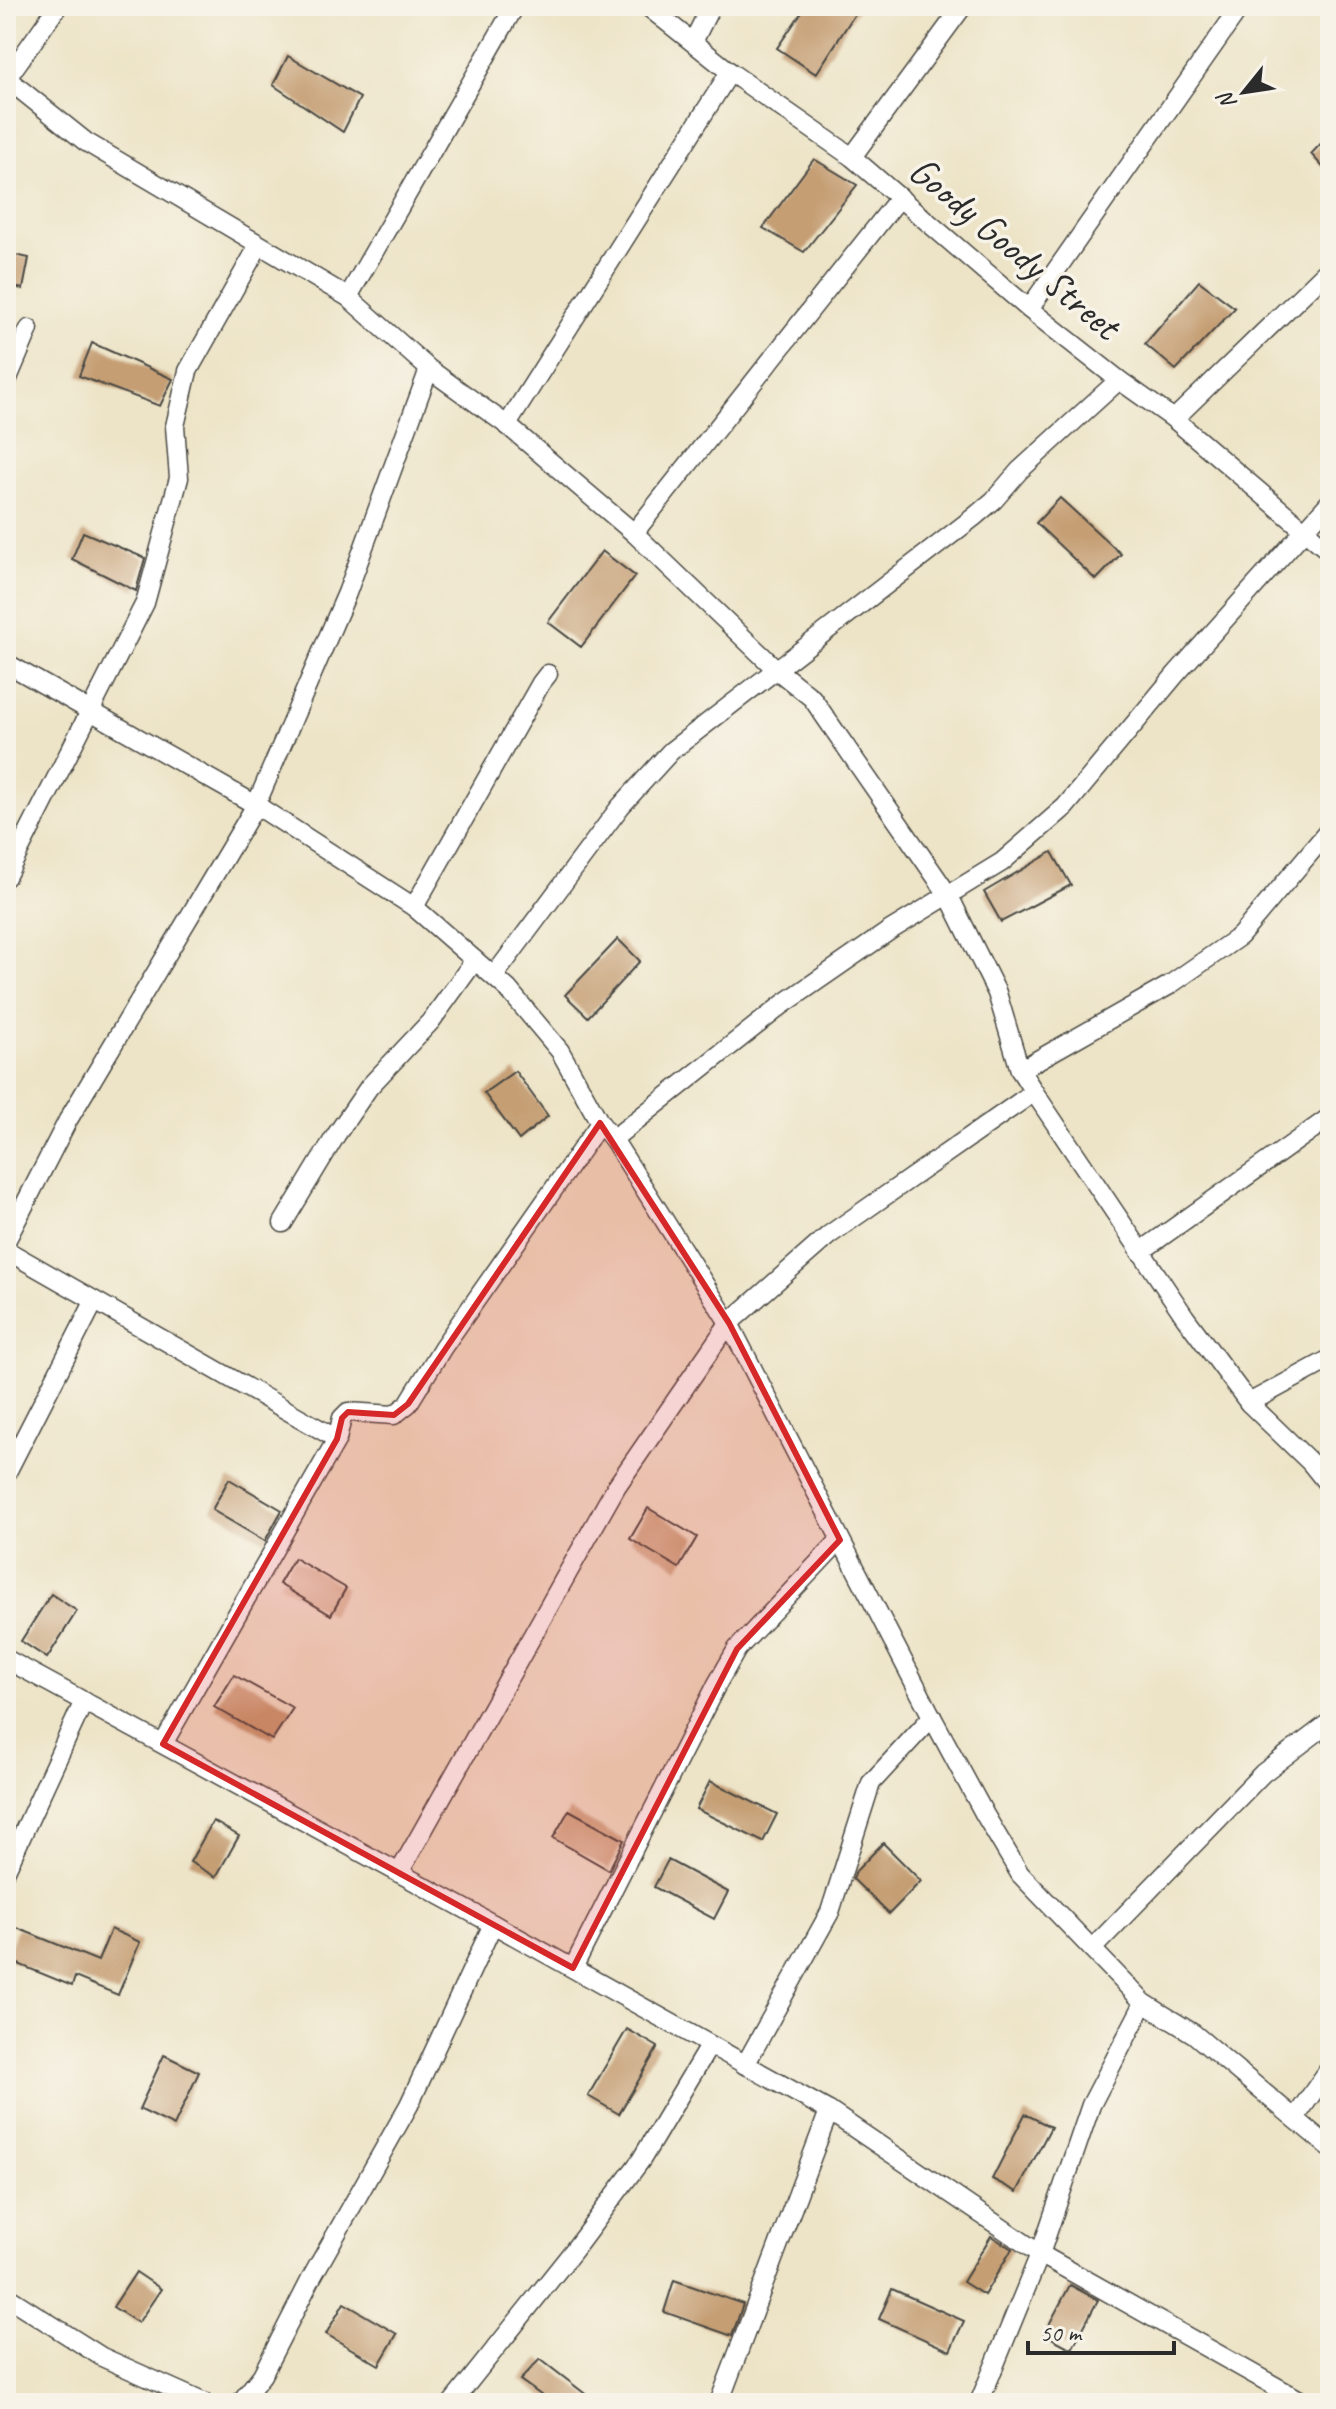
<svg xmlns="http://www.w3.org/2000/svg" width="1336" height="2409" font-family="Caveat,sans-serif">
  <style>
    .building { fill: #c59e73 }
    .lines { fill: none; stroke-linecap: round; stroke-linejoin: round }
    .street-casing { stroke: #484742; stroke-width: 21 }
    .street { stroke: #fff; stroke-width: 18 }
    .marked { fill: #d62828; fill-opacity: 0.2; stroke: #d62828; stroke-width: 6; stroke-linejoin: round }
    .labels { text-anchor: middle; stroke-width: 7; stroke-linejoin: round; paint-order: stroke }
    .street-label { font-size: 40px; fill: #2b2b2b; stroke: #f7f3e8 }
  </style>
  <rect width="100%" height="100%" fill="#f7f3e8"/>
  <filter id="ink" filterUnits="userSpaceOnUse"><feTurbulence type="fractalNoise" baseFrequency=".0125" numOctaves="2"/><feDisplacementMap in="SourceGraphic" scale="16" xChannelSelector="R" yChannelSelector="G"/><feConvolveMatrix kernelMatrix="1 2 1 2 8 2 1 2 1" color-interpolation-filters="sRGB"/></filter>
  <filter id="wash" filterUnits="userSpaceOnUse"><feTurbulence type="fractalNoise" baseFrequency=".006" numOctaves="4" result="noise"/><feDisplacementMap in="SourceGraphic" scale="32" xChannelSelector="R" yChannelSelector="G"/><feGaussianBlur stdDeviation="1.8" result="paint"/><feColorMatrix in="noise" values="0 0 0 0 0 0 0 0 0 0 0 0 0 0 0 0 0 1.4 0 .05"/><feComposite in="paint" operator="in"/></filter>
  <g filter="url(#wash)">
    <rect width="100%" height="100%" fill="#ede4c7"/>
    <g id="blocks">
      <!-- building -->
      <g class="building">
        <polygon points="806,6 860,6 816,74 777,48"/>
        <polygon points="288,56 360,98 343,132 273,85"/>
        <polygon points="1330,134 1330,175 1311,154"/>
        <polygon points="814,159 857,185 804,252 763,228"/>
        <polygon points="6,253 29,258 23,289 6,285"/>
        <polygon points="1199,281 1235,308 1176,370 1145,344"/>
        <polygon points="92,343 173,379 160,406 79,376"/>
        <polygon points="1060,498 1121,554 1096,580 1036,523"/>
        <polygon points="83,532 145,558 136,591 72,559"/>
        <polygon points="602,551 635,576 581,647 548,622"/>
        <polygon points="1052,852 1071,885 1001,922 984,892"/>
        <polygon points="618,939 640,961 588,1017 565,995"/>
        <polygon points="515,1071 548,1116 519,1140 484,1093"/>
        <polygon points="229,1479 282,1510 265,1541 212,1510"/>
        <polygon points="648,1508 697,1537 679,1568 630,1539"/>
        <polygon points="294,1558 346,1588 331,1615 279,1584"/>
        <polygon points="51,1594 77,1611 47,1658 21,1641"/>
        <polygon points="234,1675 293,1708 272,1740 214,1707"/>
        <polygon points="710,1781 777,1814 763,1842 696,1809"/>
        <polygon points="569,1810 624,1840 609,1870 553,1838"/>
        <polygon points="213,1821 239,1836 216,1877 190,1862"/>
        <polygon points="883,1843 921,1881 889,1914 853,1879 856,1871"/>
        <polygon points="668,1860 728,1892 714,1919 654,1887"/>
        <polygon points="17,1928 98,1961 111,1929 140,1942 118,1995 75,1977 72,1986 6,1959"/>
        <polygon points="627,2029 658,2047 619,2114 588,2096"/>
        <polygon points="164,2055 199,2072 174,2126 139,2109"/>
        <polygon points="1025,2114 1051,2127 1017,2192 992,2179"/>
        <polygon points="991,2236 1012,2249 984,2295 963,2282"/>
        <polygon points="136,2272 161,2289 138,2323 113,2307"/>
        <polygon points="674,2280 743,2304 732,2336 664,2312"/>
        <polygon points="1070,2285 1098,2300 1072,2349 1044,2334"/>
        <polygon points="892,2289 964,2321 950,2351 879,2319"/>
        <polygon points="344,2303 397,2334 379,2365 326,2334"/>
        <polygon points="540,2359 597,2403 552,2403 520,2380"/>
      </g>
    </g>
  </g>
  <g filter="url(#ink)">
    <use href="#blocks" fill-opacity="0" stroke="#484742" stroke-width="2"/>
    <g class="lines">
      <!-- street casing -->
      <g class="street-casing">
        <g id="street">
          <polyline points="647,6 730,72 852,157 1029,309 1119,380 1174,419 1330,552"/>
          <polyline points="693,42 711,6"/>
          <polyline points="6,78 86,142 348,297 429,369 507,425 634,533 777,670 812,698 949,896 997,993 1020,1070 1034,1092 1185,1317 1249,1403 1310,1462 1330,1487"/>
          <polyline points="7,78 58,6"/>
          <polyline points="852,157 963,6"/>
          <polyline points="348,297 515,6"/>
          <polyline points="1029,309 1241,6"/>
          <polyline points="6,383 29,329"/>
          <polyline points="1174,419 1330,268"/>
          <polyline points="507,425 730,72"/>
          <polyline points="634,533 900,197"/>
          <polyline points="6,663 256,805 414,907 508,989 560,1051 600,1123 613,1139 729,1323 932,1717 985,1815 1020,1874 1144,2003 1194,2034 1330,2148"/>
          <polyline points="6,877 145,603 179,478 175,426 188,371 259,245"/>
          <polyline points="414,907 541,683 548,674"/>
          <polyline points="494,976 620,807 671,751 974,517 994,500 1019,471 1119,380"/>
          <polyline points="1020,1070 1168,986 1240,936 1330,829"/>
          <polyline points="613,1139 782,1005 889,931 1002,862 1065,807 1176,674 1330,502"/>
          <polyline points="283,1223 336,1135 369,1087 431,1021 475,960"/>
          <polyline points="6,1241 68,1120 256,805 347,593 429,369"/>
          <polyline points="6,1250 337,1439"/>
          <polyline points="1140,1252 1330,1117"/>
          <polyline points="1249,1403 1330,1359"/>
          <polyline points="6,1474 94,1302"/>
          <polyline points="6,1659 493,1924 829,2111 1040,2254 1305,2403"/>
          <polyline points="163,1744 337,1439 342,1418 348,1412 394,1415 408,1404 443,1347 600,1123"/>
          <polyline points="6,1870 84,1701"/>
          <polyline points="399,1873 616,1487 729,1323 829,1235 1034,1092"/>
          <polyline points="1092,1949 1263,1773 1330,1722"/>
          <polyline points="573,1968 717,1684 737,1649 840,1540"/>
          <polyline points="745,2065 830,1912 871,1783 932,1717"/>
          <polyline points="1295,2118 1330,2068"/>
          <polyline points="6,2296 102,2357 205,2403"/>
          <polyline points="240,2403 262,2375 313,2275 409,2105 493,1924"/>
          <polyline points="452,2403 574,2250 641,2160 709,2046"/>
          <polyline points="719,2403 829,2111"/>
          <polyline points="979,2403 1040,2254 1091,2105 1144,2003"/>
        </g>
      </g>
      <!-- street -->
      <use href="#street" class="street"/>
    </g>
  </g>
  <!-- marked area -->
  <path class="marked" d="M600,1123L729,1323L840,1540L737,1649L573,1968L163,1744L337,1439L342,1418L348,1412L394,1415L408,1404Z"/>
  <g class="labels">
    <!-- street labels -->
    <g class="street-label">
      <text transform="translate(1015 247) rotate(40)" y="14">Goody Goody Street</text>
    </g>
  </g>
  <!-- margin -->
  <rect width="1336" height="2409" fill="none" stroke="#f7f3e8" stroke-width="32"/>
  <!-- north arrow -->
  <g transform="translate(1244 92) rotate(240)" stroke="#f7f3e8" stroke-width="6" paint-order="stroke">
  <path d="M0-6L14 30L0 20L-14 30Z" fill="#2b2b2b"/>
  <text y="-12" font-size="22" font-weight="bold" text-anchor="middle" fill="#2b2b2b">N</text>
  </g>
  <!-- scale -->
  <path d="M1028 2341v12h146v-12" fill="none" stroke="#2b2b2b" stroke-width="4"/>
  <text x="1040" y="2341" font-size="24" fill="#2b2b2b" stroke="#f7f3e8" stroke-width="6" paint-order="stroke">50 m</text>
</svg>
